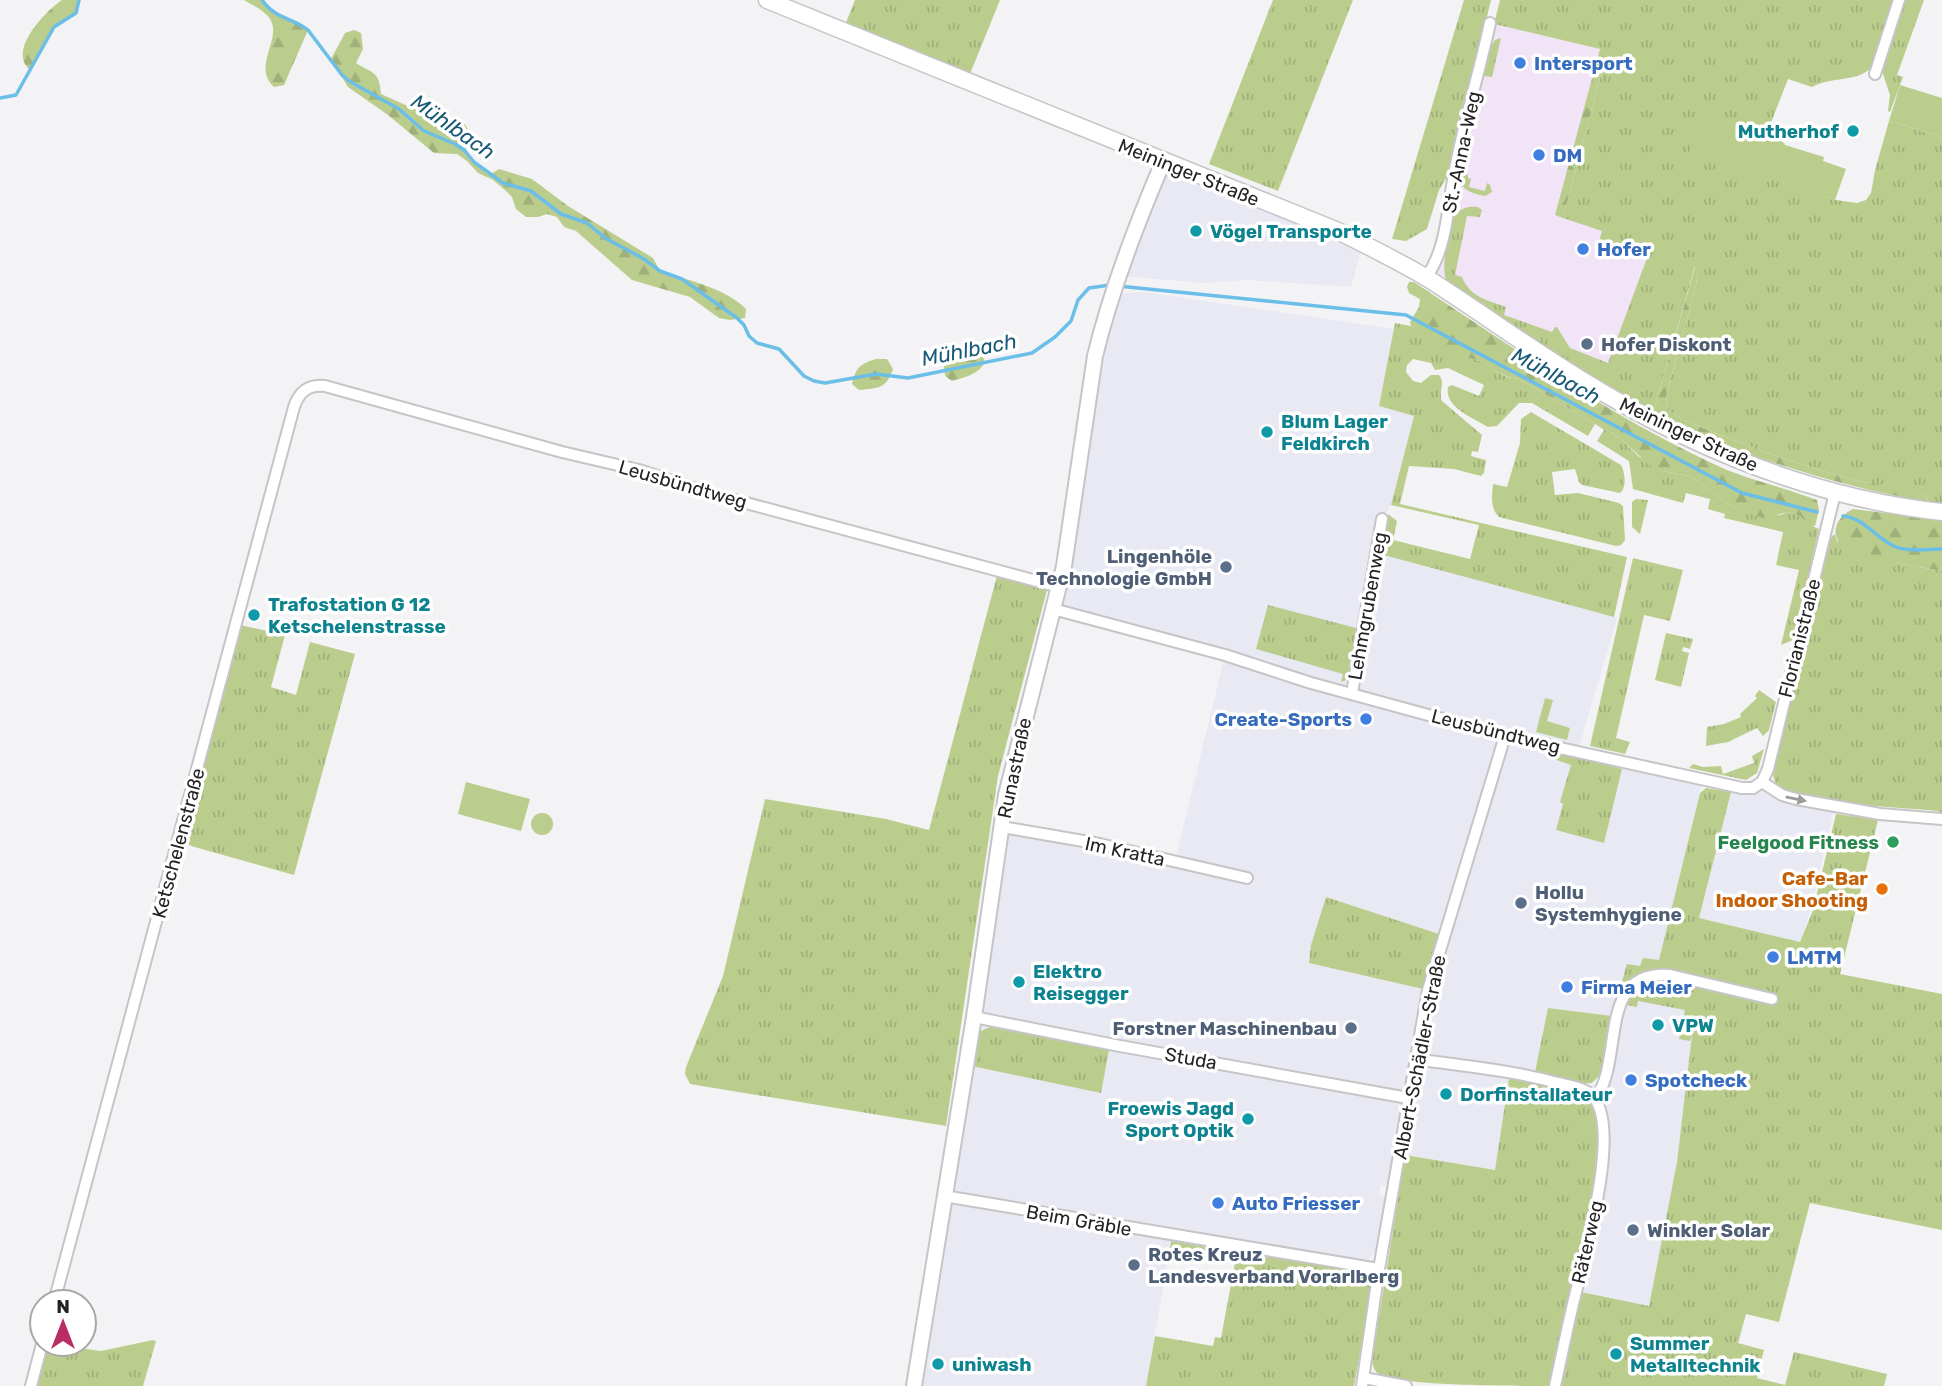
<svg xmlns="http://www.w3.org/2000/svg" width="1942" height="1386" font-family="Rubik,sans-serif">
  <style>
    .commercial { fill: #f2e4f7 }
    .built { fill: #e8e9f3; fill-rule: evenodd }
    .grass { fill: url(#grass-tufts) }
    .forest { fill: url(#forest-firs) }
    .garden { fill: #bbcd8d }
    .lines { fill: none; stroke-linecap: round; stroke-linejoin: round }
    .stream { stroke: #6abee8; stroke-width: 3.5 }
    .minor-casing { stroke: #c5c5c7; stroke-width: 14 }
    .tertiary-casing { stroke: #c5c5c7; stroke-width: 18 }
    .secondary-casing { stroke: #c5c5c7; stroke-width: 19 }
    .minor { stroke: #fff; stroke-width: 10 }
    .tertiary { stroke: #fff; stroke-width: 14 }
    .secondary { stroke: #fff; stroke-width: 16 }
    .oneway { fill: #9c9c9c }
    .shop-dot { fill: #3f7fe0; stroke: #fff; stroke-width: 2.5 }
    .culture-dot { fill: #0f9aa8; stroke: #fff; stroke-width: 2.5 }
    .service-dot { fill: #5c6f8a; stroke: #fff; stroke-width: 2.5 }
    .leisure-dot { fill: #2e9e5b; stroke: #fff; stroke-width: 2.5 }
    .food-dot { fill: #e8710a; stroke: #fff; stroke-width: 2.5 }
    .labels { text-anchor: middle; stroke-width: 7; stroke-linejoin: round; paint-order: stroke }
    .shop-label { font-size: 19px; font-weight: bold; fill: #366cbe; stroke: #fff; text-anchor: start }
    .culture-label { font-size: 19px; font-weight: bold; fill: #0d838f; stroke: #fff; text-anchor: start }
    .street-label { font-size: 19px; fill: #232324; stroke: #fff }
    .service-label { font-size: 19px; font-weight: bold; fill: #4e5e75; stroke: #fff; text-anchor: start }
    .leisure-label { font-size: 19px; font-weight: bold; fill: #27864d; stroke: #fff; text-anchor: end }
    .food-label { font-size: 19px; font-weight: bold; fill: #c56008; stroke: #fff; text-anchor: end }
    .water-label { font-size: 21px; font-style: italic; fill: #185a77; stroke: #fff }
  </style>
  <defs>
    <pattern id="grass-tufts" width="24" height="20" patternUnits="userSpaceOnUse" patternTransform="scale(1.75)"><rect width="24" height="20" fill="#bbcd8d"/><path d="M3 7l-1-3M5 7V3M7 7l1-3M15 17l-1-3M17 17v-4M19 17l1-3" fill="none" stroke="#a0b07a"/></pattern>
    <pattern id="forest-firs" width="22" height="20" patternUnits="userSpaceOnUse" patternTransform="scale(1.75)"><rect width="22" height="20" fill="#bbcd8d"/><path d="M5 1l3.5 6h-7zM16 11l3.5 6h-7z" fill="#a0b07a"/></pattern>
  </defs>
  <rect width="100%" height="100%" fill="#f3f3f5"/>
  <!-- commercial -->
  <polygon class="commercial" points="1494,24 1600,49 1585,109 1696,264 1653,413 1558,358 1431,271 1451,197 1461,190 1459,169 1493,36"/>
  <!-- built -->
  <g class="built">
    <polygon points="1159,170 1310,228 1361,251 1351,287 1248,280 1204,283 1120,276"/>
    <path d="M1145,292L1394,329L1379,406L1414,416L1391,505L1382,519L1375,552L1617,618L1578,751L1703,780L1659,960L1641,966L1612,1016L1548,1008L1535,1072L1434,1057L1426,1049L1424,1039L1416,1059L1509,1078L1495,1170L1399,1154L1408,1098L1388,1099L1398,1105L1400,1120L1388,1186L1381,1185L1379,1196L1387,1198L1379,1248L1369,1259H1358L1173,1230L1146,1386H914L1002,827L1175,861L1225,655L1053,609L1108,308L1124,293ZM1326,897L1443,935L1427,990L1309,963Z"/>
    <polygon points="1732,786 1758,786 1835,806 1810,912 1800,942 1699,918"/>
    <polygon points="1635,991 1696,1004 1677,1162 1649,1307 1576,1291 1603,1148 1595,1098 1615,1018"/>
  </g>
  <!-- grass -->
  <g class="grass">
    <polygon points="855,0 1000,0 970,74 845,25"/>
    <polygon points="1273,0 1353,0 1278,191 1209,164"/>
    <polygon points="1464,0 1491,0 1450,172 1439,190 1427,229 1406,241 1392,239"/>
    <path d="M1500,0H1895L1873,66C1858,83 1831,76 1812,87L1788,79L1765,138L1689,151L1836,200L1857,203L1866,200L1871,193L1875,170L1889,121L1942,137V504L1928,502L1927,497C1911,489 1873,485 1854,480C1810,468 1768,454 1726,437C1706,429 1686,422 1668,411L1666,397L1696,285L1698,272L1695,266L1653,413L1558,358L1446,280C1441,268 1448,223 1457,213C1463,207 1470,206 1478,207L1482,210L1480,217L1467,216L1455,275L1462,277C1470,297 1487,300 1506,307L1504,315L1552,332L1555,327H1557L1570,348L1608,363L1647,258L1599,241L1602,231L1563,218L1606,55L1600,49L1494,24Z"/>
    <polygon points="1903,0 1924,0 1897,75 1903,77 1890,112 1888,111 1890,95 1881,68"/>
    <path d="M1501,38L1492,77L1484,76L1461,173L1468,175V178L1471,179L1469,187L1485,191L1487,183L1490,185L1492,192L1485,196C1471,193 1462,191 1458,176L1488,51L1495,40Z"/>
    <path d="M1395,323L1411,326L1468,358L1485,362L1495,371L1507,377L1519,379L1620,438L1638,456L1662,471L1690,476L1734,508L1780,515L1789,512L1800,516L1810,525L1819,529L1793,640L1781,645L1799,570L1776,565L1783,532L1724,518L1725,514L1708,509L1710,499L1686,493L1683,503L1633,489L1629,461L1597,441L1604,430L1595,424L1588,436L1532,403H1519L1497,426L1488,427C1473,418 1444,407 1448,387L1452,385L1479,396L1484,385L1448,368L1435,370L1431,363L1413,359L1407,365L1406,372L1413,381L1421,383L1431,375H1439C1446,383 1438,391 1442,401L1482,435L1478,452L1472,451L1471,456L1486,460L1484,473L1481,476L1454,469L1409,466L1400,504L1627,557L1614,617L1380,554L1388,514L1397,521L1393,540L1470,559L1479,525L1391,505L1414,416L1379,406Z"/>
    <path d="M1531,412L1621,465C1625,472 1627,488 1620,493L1582,485L1579,482L1575,469L1552,472L1555,495L1578,493L1619,503L1623,506L1625,540L1621,545L1616,546L1499,517C1490,508 1492,497 1493,484L1507,487L1520,443L1521,419Z"/>
    <polygon points="1636,499 1648,500 1640,534 1632,527 1632,502"/>
    <path d="M1835,534L1837,541L1902,564L1942,571V814L1938,811C1896,807 1854,806 1813,797C1805,795 1794,795 1786,792C1776,788 1773,780 1773,770L1825,555L1830,538Z"/>
    <polygon points="1633,558 1683,570 1670,621 1644,615 1616,738 1630,742 1625,754 1590,746"/>
    <polygon points="998,572 1045,587 1047,590 998,776 946,1126 690,1084 685,1074 686,1067 723,976 765,799 886,819 929,830"/>
    <polygon points="1268,605 1356,628 1358,633 1350,672 1346,680 1341,682 1343,674 1256,649"/>
    <polygon points="240,625 285,635 271,687 296,695 310,642 355,654 294,875 191,846 184,841 188,818"/>
    <polygon points="1666,633 1693,639 1690,649 1683,647 1682,651 1689,653 1681,687 1655,680"/>
    <polygon points="1759,690 1776,702 1769,730 1763,736 1757,728 1728,742 1706,746 1707,727 1724,724 1741,717 1740,714 1757,698 1755,696"/>
    <polygon points="1764,749 1757,773 1746,780 1689,768 1693,764 1703,767 1721,766 1723,774 1754,763 1752,756"/>
    <polygon points="1552,751 1622,769 1604,843 1556,830 1563,804 1560,802 1571,765 1551,758"/>
    <polygon points="1706,788 1731,792 1699,918 1800,942 1813,910 1836,814 1878,820 1840,974 1942,994 1942,1230 1810,1203 1779,1322 1746,1314 1738,1343 1764,1350 1757,1378 1785,1385 1794,1352 1887,1374 1884,1386 1560,1386 1581,1292 1649,1306 1677,1162 1692,1035 1690,1041 1679,1039 1685,1010 1638,1001 1637,1007 1627,1005 1620,1017 1612,1016 1600,1075 1592,1083 1580,1084 1535,1072 1548,1008 1612,1016 1627,964 1640,966 1643,958 1659,960 1700,793"/>
    <polygon points="1326,897 1439,934 1423,989 1309,963 1311,945"/>
    <polygon points="990,1027 1109,1050 1101,1093 972,1066 979,1032"/>
    <path d="M1509,1078C1531,1081 1575,1085 1590,1103C1617,1132 1560,1341 1550,1386C1516,1386 1404,1386 1380,1375C1374,1371 1373,1367 1372,1361L1405,1155L1495,1170Z"/>
    <polygon points="1171,1241 1225,1250 1224,1258 1217,1252 1216,1256 1170,1248"/>
    <polygon points="1237,1252 1356,1271 1367,1275 1372,1287 1354,1386 1146,1386 1155,1336 1213,1346 1215,1337 1221,1338"/>
    <polygon points="153,1340 156,1341 143,1386 35,1386 44,1355 57,1345 101,1351"/>
  </g>
  <!-- forest -->
  <g class="forest">
    <path d="M62,0H79L76,13L54,27L45,45L29,69C8,49 46,11 62,0Z"/>
    <path d="M244,0H262C276,20 292,17 308,30L284,85L274,87C252,67 281,40 271,21C267,12 252,5 244,0Z"/>
    <path d="M354,30L361,33L363,49L356,63C373,74 379,70 381,94L428,115L446,117L464,123L472,136L465,151L474,162L491,174L499,169L532,179L568,206L653,258L660,271C689,281 724,287 746,309L745,318L730,320L719,318L690,297L632,280L576,231L564,227L557,217L547,214L538,217H526L516,209L512,197L505,190L493,180L478,173L467,161L457,154L434,153L388,115L348,87L331,59L345,33Z"/>
    <polygon points="1600,49 1606,55 1563,218 1555,215"/>
    <path d="M1696,264L1698,272L1696,285L1666,397L1668,411C1686,422 1706,429 1726,437C1768,454 1810,468 1854,480C1874,485 1910,488 1927,497L1928,502C1828,484 1745,457 1653,413Z"/>
    <path d="M1409,282H1414C1512,347 1608,415 1716,465C1748,480 1783,487 1817,500L1819,510L1815,526H1810L1800,516L1789,512L1763,518L1734,508L1690,476L1662,471L1649,465L1620,438L1519,379L1508,377L1495,371L1485,362L1468,358L1442,345L1411,326L1410,322L1419,307L1420,299L1409,293L1407,287Z"/>
    <path d="M965,352L982,354L985,362C978,375 965,377 952,381L945,376L944,366L950,358Z"/>
    <path d="M876,359H887L893,369C886,389 879,388 859,390L852,384C856,367 860,364 876,359Z"/>
    <path d="M1853,509L1942,520V571L1902,564L1841,545C1829,531 1838,516 1853,509Z"/>
  </g>
  <!-- garden -->
  <g class="garden">
    <polygon points="1900,85 1942,98 1942,137 1889,121"/>
    <polygon points="1701,114 1765,138 1770,125 1785,145 1824,157 1823,161 1846,169 1835,200 1689,152"/>
    <polygon points="1545,698 1553,700 1547,721 1570,728 1567,740 1536,732"/>
    <polygon points="466,782 530,799 521,831 458,814"/>
    <circle cx="542" cy="824" r="11"/>
  </g>
  <g class="lines">
    <!-- stream -->
    <g class="stream">
      <path d="M262,0C276,20 292,17 308,30L342,75L349,81L399,109L424,131L455,144L465,151L474,162L503,183L531,191L561,214L587,223L605,238L644,259L660,271L682,279L737,318L744,325L749,336L757,343L779,349L804,376L814,381L825,383L876,374L908,378L1032,353L1055,337L1071,321L1078,300L1089,288L1110,285"/>
      <polyline points="0,98 16,95 54,27 76,13 79,0"/>
      <polyline points="1118,286 1406,315 1742,493 1817,512"/>
      <path d="M1843,516C1865,518 1876,539 1896,547C1909,552 1928,549 1942,549"/>
    </g>
    <!-- minor casing -->
    <g class="minor-casing">
      <g id="minor">
        <polyline points="1875,74 1899,0"/>
        <path d="M1426,278C1447,248 1447,210 1454,175C1463,124 1479,74 1490,23"/>
        <polyline points="1053,609 1225,655 1311,683 1505,736 1742,788 1753,788 1762,782"/>
        <polyline points="1352,693 1382,519"/>
        <polyline points="1762,782 1768,769 1835,493"/>
        <polyline points="1762,782 1782,795 1796,799 1880,814 1942,819"/>
        <polyline points="1002,827 1095,843 1247,878"/>
        <polyline points="974,1017 1120,1046 1408,1098"/>
        <path d="M1416,1059C1463,1066 1511,1070 1558,1083C1567,1085 1579,1087 1588,1092C1626,1116 1584,1255 1576,1292C1568,1323 1562,1355 1555,1386"/>
        <path d="M1595,1098C1625,1063 1595,969 1670,975L1772,999"/>
        <polyline points="944,1196 1379,1269"/>
        <path d="M54,1302L294,407C299,392 308,384 325,386L562,452L639,470L705,492L1059,587"/>
        <polyline points="1364,1378 1406,1386"/>
        <polyline points="31,1386 42,1344"/>
        <polyline points="1362,1386 1379,1269 1428,990 1505,736"/>
      </g>
    </g>
    <!-- tertiary casing -->
    <g class="tertiary-casing">
      <path id="tertiary" d="M914,1386L974,1017L1006,795L1064,566L1095,356C1111,290 1136,225 1163,162"/>
    </g>
    <!-- secondary casing -->
    <g class="secondary-casing">
      <path id="secondary" d="M767,0L1338,231C1368,246 1398,261 1427,278C1479,311 1529,348 1582,380C1692,448 1813,498 1942,512"/>
    </g>
    <!-- minor -->
    <use href="#minor" class="minor"/>
    <!-- tertiary -->
    <use href="#tertiary" class="tertiary"/>
    <!-- secondary -->
    <use href="#secondary" class="secondary"/>
  </g>
  <!-- one-way arrows -->
  <defs><path id="oneway-solid" d="M-6-.8H1V-3.2L6.5 0L1 3.2V.8H-6Z" transform="scale(1.75)"/></defs>
  <use class="oneway" href="#oneway-solid" transform="translate(1796 799) rotate(12)"/>
  <!-- markers -->
  <g class="shop-dot">
    <circle cx="1520" cy="63" r="7"/>
    <circle cx="1539" cy="155" r="7"/>
    <circle cx="1583" cy="249" r="7"/>
    <circle cx="1366" cy="719" r="7"/>
    <circle cx="1773" cy="957" r="7"/>
    <circle cx="1567" cy="987" r="7"/>
    <circle cx="1631" cy="1080" r="7"/>
    <circle cx="1218" cy="1203" r="7"/>
  </g>
  <g class="culture-dot">
    <circle cx="1853" cy="131" r="7"/>
    <circle cx="1196" cy="231" r="7"/>
    <circle cx="1267" cy="432" r="7"/>
    <circle cx="254" cy="615" r="7"/>
    <circle cx="1019" cy="982" r="7"/>
    <circle cx="1658" cy="1025" r="7"/>
    <circle cx="1446" cy="1094" r="7"/>
    <circle cx="1248" cy="1119" r="7"/>
    <circle cx="1616" cy="1354" r="7"/>
    <circle cx="938" cy="1364" r="7"/>
  </g>
  <g class="service-dot">
    <circle cx="1587" cy="344" r="7"/>
    <circle cx="1226" cy="567" r="7"/>
    <circle cx="1521" cy="903" r="7"/>
    <circle cx="1351" cy="1028" r="7"/>
    <circle cx="1633" cy="1230" r="7"/>
    <circle cx="1134" cy="1265" r="7"/>
  </g>
  <circle class="leisure-dot" cx="1893" cy="842" r="7"/>
  <circle class="food-dot" cx="1882" cy="889" r="7"/>
  <g class="labels">
    <!-- shop labels -->
    <g class="shop-label">
      <text x="1534" y="70">Intersport</text>
      <text x="1553" y="162">DM</text>
      <text x="1597" y="256">Hofer</text>
      <text x="1352" y="726" text-anchor="end">Create-Sports</text>
      <text x="1787" y="964">LMTM</text>
      <text x="1581" y="994">Firma Meier</text>
      <text x="1645" y="1087">Spotcheck</text>
      <text x="1232" y="1210">Auto Friesser</text>
    </g>
    <!-- culture labels -->
    <g class="culture-label">
      <text x="1839" y="138" text-anchor="end">Mutherhof</text>
      <text x="1210" y="238">Vögel Transporte</text>
      <text x="1281" y="428">Blum Lager<tspan x="1281" dy="22">Feldkirch</tspan></text>
      <text x="268" y="611">Trafostation G 12<tspan x="268" dy="22">Ketschelenstrasse</tspan></text>
      <text x="1033" y="978">Elektro<tspan x="1033" dy="22">Reisegger</tspan></text>
      <text x="1672" y="1032">VPW</text>
      <text x="1460" y="1101">Dorfinstallateur</text>
      <text x="1234" y="1115" text-anchor="end">Froewis Jagd<tspan x="1234" dy="22">Sport Optik</tspan></text>
      <text x="1630" y="1350">Summer<tspan x="1630" dy="22">Metalltechnik</tspan></text>
      <text x="952" y="1371">uniwash</text>
    </g>
    <!-- street labels -->
    <g class="street-label">
      <text transform="translate(1461 152) rotate(-78)" y="7">St.-Anna-Weg</text>
      <text transform="translate(1189 172) rotate(22)" y="7">Meininger Straße</text>
      <text transform="translate(1689 434) rotate(25)" y="7">Meininger Straße</text>
      <text transform="translate(683 484) rotate(16)" y="7">Leusbündtweg</text>
      <text transform="translate(1367 606) rotate(-80)" y="7">Lehmgrubenweg</text>
      <text transform="translate(1799 638) rotate(-76)" y="7">Florianistraße</text>
      <text transform="translate(1496 731) rotate(14)" y="7">Leusbündtweg</text>
      <text transform="translate(1014 768) rotate(-78)" y="7">Runastraße</text>
      <text transform="translate(178 843) rotate(-75)" y="7">Ketschelenstraße</text>
      <text transform="translate(1125 851) rotate(12)" y="7">Im Kratta</text>
      <text transform="translate(1419 1057) rotate(-79)" y="7">Albert-Schädler-Straße</text>
      <text transform="translate(1191 1058) rotate(10)" y="7">Studa</text>
      <text transform="translate(1079 1220) rotate(10)" y="7">Beim Gräble</text>
      <text transform="translate(1587 1242) rotate(-77)" y="7">Räterweg</text>
    </g>
    <!-- service labels -->
    <g class="service-label">
      <text x="1601" y="351">Hofer Diskont</text>
      <text x="1212" y="563" text-anchor="end">Lingenhöle<tspan x="1212" dy="22">Technologie GmbH</tspan></text>
      <text x="1535" y="899">Hollu<tspan x="1535" dy="22">Systemhygiene</tspan></text>
      <text x="1337" y="1035" text-anchor="end">Forstner Maschinenbau</text>
      <text x="1647" y="1237">Winkler Solar</text>
      <text x="1148" y="1261">Rotes Kreuz<tspan x="1148" dy="22">Landesverband Vorarlberg</tspan></text>
    </g>
    <!-- leisure labels -->
    <g class="leisure-label">
      <text x="1879" y="849">Feelgood Fitness</text>
    </g>
    <!-- food labels -->
    <g class="food-label">
      <text x="1868" y="885">Cafe-Bar<tspan x="1868" dy="22">Indoor Shooting</tspan></text>
    </g>
    <!-- water labels -->
    <g class="water-label">
      <text transform="translate(453 127) rotate(35)" y="7">Mühlbach</text>
      <text transform="translate(969 350) rotate(-11)" y="7">Mühlbach</text>
      <text transform="translate(1556 376) rotate(28)" y="7">Mühlbach</text>
    </g>
  </g>
  <!-- north arrow -->
  <g transform="translate(63 1323)"><circle r="33" fill="#ffffff" stroke="#a7a7a7" stroke-width="2"/>
  <path d="M0-5L12 26L0 18L-12 26Z" fill="#b92d65"/>
  <text y="-10" font-size="19" font-weight="bold" text-anchor="middle" fill="#232324">N</text>
  </g>
</svg>
